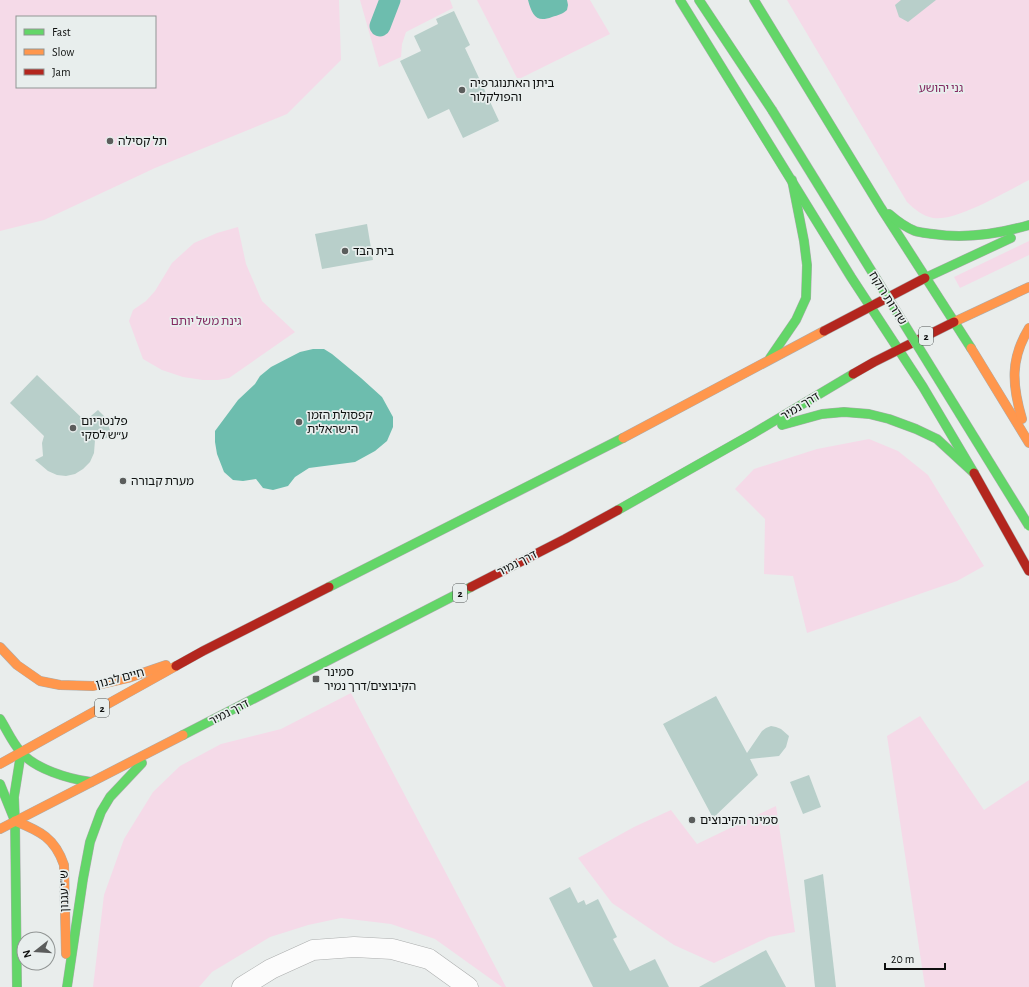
<svg xmlns="http://www.w3.org/2000/svg" width="1029" height="987" font-family="'Alegreya Sans','Noto Sans Hebrew',sans-serif">
  <style>
    .green { fill: #f5dae8; fill-rule: evenodd }
    .water { fill: #6dbdae }
    .lines { fill: none; stroke-linecap: round; stroke-linejoin: round }
    .canal { stroke: #6dbdae; stroke-width: 21 }
    .building { fill: #b8cfca }
    .street-casing { stroke: #abadad; stroke-width: 21 }
    .fast-casing { stroke: #abadad; stroke-width: 10 }
    .slow-casing { stroke: #abadad; stroke-width: 10 }
    .jam-casing { stroke: #abadad; stroke-width: 10 }
    .street { stroke: #fcfcfc; stroke-width: 20 }
    .fast { stroke: #63d668; stroke-width: 9 }
    .slow { stroke: #ff974d; stroke-width: 9 }
    .jam { stroke: #b3261e; stroke-width: 9 }
    .fast-bridge-casing { stroke: #abadad; stroke-width: 10; stroke-linecap: butt }
    .fast-bridge { stroke: #63d668; stroke-width: 9 }
    .poi-dot { fill: #5b5d5c; stroke: #e8eeed; stroke-width: 1.5 }
    .labels { text-anchor: middle; stroke-width: 3.5; stroke-linejoin: round; paint-order: stroke }
    .shield { fill: #e8eeed; stroke: #4f5352; stroke-width: 1 }
    .shield-label { font-size: 11px; font-weight: bold; fill: #0e100f }
    .poi-label { font-size: 12px; fill: #0e100f; stroke: #e8eeed; text-anchor: start }
    .park-label { font-size: 12px; fill: #832b62; stroke: #e8eeed }
    .street-label { font-size: 12px; fill: #0e100f; stroke: #e8eeed }
  </style>
  <rect width="100%" height="100%" fill="#e9edec"/>
  <!-- green -->
  <g class="green">
    <path d="M0,0H339L341,60L287,114L155,168L44,220L0,231ZM17,17H155V87H17Z"/>
    <polygon points="360,0 450,0 453,8 406,32 402,44 401,57 379,67"/>
    <polygon points="477,0 590,0 610,34 521,78 517,78"/>
    <path d="M787,0H1029V180C1007,191 956,222 933,218C923,216 914,209 907,202Z"/>
    <polygon points="238,227 246,264 262,301 295,332 229,378 218,380 203,380 183,377 162,370 143,359 129,321 133,310 146,301 155,291 172,263 194,243 217,233"/>
    <polygon points="1029,241 1029,255 960,288 954,277"/>
    <polygon points="869,439 898,451 928,475 984,566 957,581 807,633 793,576 764,574 765,519 735,489 754,469 817,449"/>
    <polygon points="351,693 506,987 502,987 435,939 391,924 341,918 308,925 270,937 212,972 199,987 93,987 104,895 124,839 153,792 180,766 221,744 281,729"/>
    <polygon points="920,716 984,810 1029,780 1029,987 925,987 887,736"/>
    <polygon points="776,806 795,932 769,937 714,963 674,945 612,903 578,858 634,827 671,810 697,844"/>
  </g>
  <!-- water -->
  <g class="water">
    <path d="M528,0H567L568,5L567,10C563,14 558,15 552,17C536,23 532,15 528,0Z"/>
    <polygon points="313,349 324,349 332,354 361,378 382,397 393,417 393,427 387,441 375,451 355,462 309,468 295,477 288,486 273,490 263,488 256,479 243,481 233,480 224,472 217,454 215,442 215,431 238,400 255,384 260,376 271,367 300,352"/>
  </g>
  <g class="lines">
    <!-- canal -->
    <polyline class="canal" points="380,26 390,0"/>
  </g>
  <!-- building -->
  <g class="building">
    <polygon points="901,0 936,0 908,22 899,17 895,5"/>
    <polygon points="454,11 470,45 465,48 499,121 463,138 449,109 428,119 400,61 421,51 414,36 438,24 436,19"/>
    <polygon points="367,224 373,260 322,269 315,234"/>
    <polygon points="37,375 85,421 98,410 105,417 108,424 112,437 95,440 94,453 90,462 83,469 75,474 66,476 57,475 48,471 35,460 43,456 42,443 44,436 10,403"/>
    <polygon points="716,696 747,753 762,731 766,728 771,726 776,727 781,729 789,736 786,747 779,756 750,759 758,775 713,818 663,724"/>
    <polygon points="809,775 821,807 803,814 790,782"/>
    <polygon points="823,874 836,987 815,987 804,880"/>
    <polygon points="570,887 578,903 584,900 586,905 598,899 617,937 613,939 630,971 655,959 669,987 593,987 549,898"/>
    <polygon points="766,950 786,987 699,987"/>
  </g>
  <g class="lines">
    <!-- street casing -->
    <g class="street-casing">
      <polyline id="street" points="242,987 271,969 313,950 354,947 392,949 429,959 468,987"/>
    </g>
    <!-- fast casing -->
    <g class="fast-casing">
      <g id="fast">
        <polyline points="680,0 851,277 923,387 974,473"/>
        <polyline points="699,0 772,110"/>
        <polyline points="754,0 881,208 971,348"/>
        <path d="M889,214C897,221 905,227 915,231C921,233 927,233 933,234C966,239 998,234 1029,225"/>
        <polyline points="925,278 1011,238"/>
        <polyline points="770,358 796,320 806,298 807,265 804,241 792,180"/>
        <polyline points="782,425 822,414 844,412 869,414 889,419 916,429 937,439 974,473"/>
        <polyline points="618,510 754,433 853,374"/>
        <polyline points="329,587 623,438"/>
        <path d="M0,719C7,730 12,742 20,751C34,769 69,779 91,782"/>
        <polyline points="183,735 471,587"/>
        <polyline points="0,784 15,821 17,987"/>
        <polyline points="15,821 14,797 21,753"/>
        <polyline points="67,987 83,879 90,842 101,812 110,797 142,763"/>
      </g>
    </g>
    <!-- slow casing -->
    <g class="slow-casing">
      <g id="slow">
        <polyline points="954,322 1029,287"/>
        <polyline points="971,348 1029,443"/>
        <path d="M1022,419C1012,385 1010,359 1029,328"/>
        <polyline points="623,438 824,331"/>
        <polyline points="0,647 17,665 40,681 60,685 93,686 128,678 166,665"/>
        <polyline points="0,764 176,666"/>
        <path d="M15,821C40,831 55,838 64,865L66,954"/>
        <polyline points="0,829 183,735"/>
      </g>
    </g>
    <!-- jam casing -->
    <g class="jam-casing">
      <g id="jam">
        <polyline points="824,331 925,278"/>
        <polyline points="853,374 874,362 954,322"/>
        <polyline points="974,473 1029,571"/>
        <polyline points="471,587 565,539 618,510"/>
        <polyline points="176,666 203,651 329,587"/>
      </g>
    </g>
    <!-- street -->
    <use href="#street" class="street"/>
    <!-- fast -->
    <use href="#fast" class="fast"/>
    <!-- slow -->
    <use href="#slow" class="slow"/>
    <!-- jam -->
    <use href="#jam" class="jam"/>
    <!-- fast-bridge casing -->
    <g class="fast-bridge-casing">
      <polyline id="fast-bridge" points="772,110 1029,526"/>
    </g>
    <!-- fast-bridge -->
    <use href="#fast-bridge" class="fast-bridge"/>
  </g>
  <!-- markers -->
  <g class="poi-dot">
    <circle cx="462" cy="90" r="4"/>
    <circle cx="110" cy="141" r="4"/>
    <circle cx="345" cy="251" r="4"/>
    <circle cx="299" cy="422" r="4"/>
    <circle cx="73" cy="428" r="4"/>
    <circle cx="123" cy="481" r="4"/>
    <rect x="312" y="675" width="8" height="8" rx="2"/>
    <circle cx="692" cy="820" r="4"/>
  </g>
  <g class="labels">
    <!-- shield labels -->
    <g class="shield">
      <rect x="919" y="327" width="14" height="18" rx="3"/>
      <rect x="453" y="584" width="14" height="18" rx="3"/>
      <rect x="95" y="699" width="14" height="18" rx="3"/>
    </g>
    <g class="shield-label">
      <text x="926" y="340">2</text>
      <text x="460" y="597">2</text>
      <text x="102" y="712">2</text>
    </g>
    <!-- poi labels -->
    <g class="poi-label">
      <text x="470" y="87">ביתן האתנוגרפיה<tspan x="470" dy="14">והפולקלור</tspan></text>
      <text x="118" y="145">תל קסילה</text>
      <text x="353" y="255">בית הבד</text>
      <text x="307" y="419">קפסולת הזמן<tspan x="307" dy="14">הישראלית</tspan></text>
      <text x="81" y="425">פלנטריום<tspan x="81" dy="14">ע״ש לסקי</tspan></text>
      <text x="131" y="485">מערת קבורה</text>
      <text x="324" y="676">סמינר<tspan x="324" dy="14">הקיבוצים/דרך נמיר</tspan></text>
      <text x="700" y="824">סמינר הקיבוצים</text>
    </g>
    <!-- park labels -->
    <g class="park-label">
      <text x="941" y="92">גני יהושע</text>
      <text x="206" y="325">גינת משל יותם</text>
    </g>
    <!-- street labels -->
    <g class="street-label">
      <text transform="translate(888 298) rotate(58)" y="4">שדרות רוקח</text>
      <text transform="translate(800 406) rotate(-31)" y="4">דרך נמיר</text>
      <text transform="translate(517 563) rotate(-27)" y="4">דרך נמיר</text>
      <text transform="translate(120 678) rotate(-15)" y="4">חיים לבנון</text>
      <text transform="translate(229 712) rotate(-27)" y="4">דרך נמיר</text>
      <text transform="translate(64 891) rotate(-91)" y="4">ש''י עגנון</text>
    </g>
  </g>
  <!-- legend -->
  <rect x="16" y="16" width="140" height="72" fill="#e8eeed" stroke="#919594"/>
  <rect x="24" y="29" width="20" height="6" fill="#63d668" stroke="#919594"/>
  <text x="52" y="36" font-size="12" fill="#0e100f">Fast</text>
  <rect x="24" y="49" width="20" height="6" fill="#ff974d" stroke="#919594"/>
  <text x="52" y="56" font-size="12" fill="#0e100f">Slow</text>
  <rect x="24" y="69" width="20" height="6" fill="#b3261e" stroke="#919594"/>
  <text x="52" y="76" font-size="12" fill="#0e100f">Jam</text>
  <!-- north arrow -->
  <g transform="translate(36 951) rotate(253)"><circle r="19" fill="#e8eeed" stroke="#919594"/>
  <path d="M0-3L7 15L0 10L-7 15Z" fill="#5b5d5c"/>
  <text y="-6" font-size="11" font-weight="bold" text-anchor="middle" fill="#0e100f">N</text>
  </g>
  <!-- scale -->
  <path d="M885 963v6h60v-6" fill="none" stroke="#0e100f" stroke-width="2"/>
  <text x="891" y="963" font-size="12" fill="#0e100f" stroke="#e8eeed" stroke-width="3" paint-order="stroke">20 m</text>
</svg>
